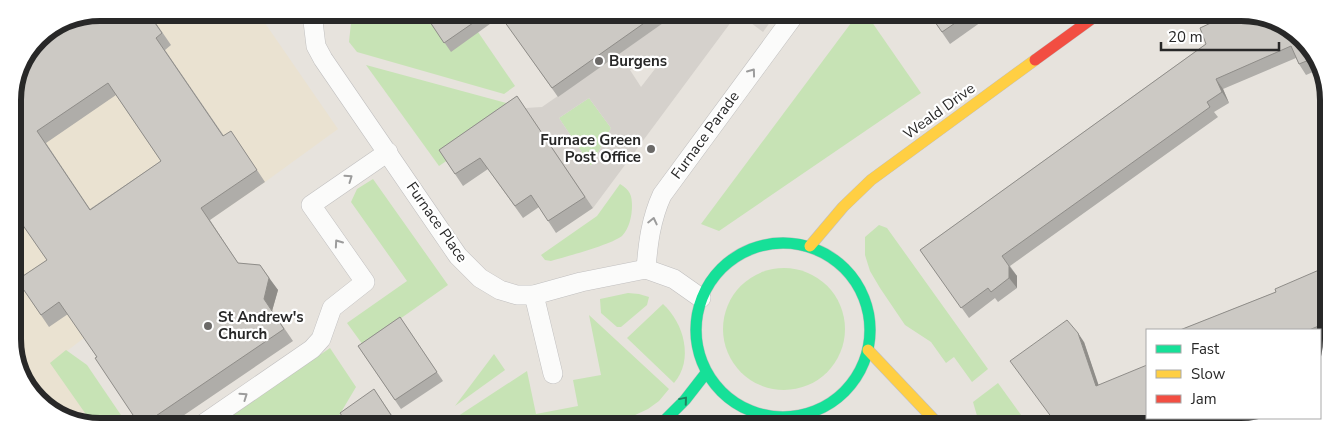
<svg xmlns="http://www.w3.org/2000/svg" width="1341" height="439" font-family="'Nunito Sans',sans-serif">
  <style>
    .education { fill: #eae2d1 }
    .green { fill: #c7e3b5 }
    .plaza { fill: #d5d1cc; fill-rule: evenodd }
    .lines { fill: none; stroke-linecap: round; stroke-linejoin: round }
    .lane-casing { stroke: #c0bfbf; stroke-width: 20 }
    .fast-casing { stroke: #c0bfbf; stroke-width: 12 }
    .slow-casing { stroke: #c0bfbf; stroke-width: 12 }
    .jam-casing { stroke: #c0bfbf; stroke-width: 12 }
    .lane { stroke: #fbfbfa; stroke-width: 19 }
    .fast { stroke: #16e098; stroke-width: 11 }
    .slow { stroke: #ffcf43; stroke-width: 11 }
    .jam { stroke: #f24e42; stroke-width: 11 }
    .wall { fill: #afada9; fill-rule: evenodd }
    .shaded-wall { fill: #8f8d89 }
    .building { fill: #ccc9c4; stroke: #8f8d89; fill-rule: evenodd }
    .oneway { stroke: #9c9c9c }
    .oneway2 { stroke: #1f8460 }
    .poi-dot { fill: #6b6967; stroke: #fff; stroke-width: 2 }
    .labels { text-anchor: middle; stroke-width: 4.5; stroke-linejoin: round; paint-order: stroke }
    .poi-label { font-size: 15px; font-weight: bold; fill: #282828; stroke: #fff; text-anchor: start }
    .street-label { font-size: 15px; fill: #282828; stroke: #fff }
    .rim { fill: none; stroke: #282828; stroke-width: 6 }
  </style>
  <rect width="100%" height="100%" fill="#e7e3dd"/>
  <!-- education -->
  <polygon class="education" points="101,13 258,13 338,129 265,182 189,234 84,338 51,363 92,423 77,423 35,397 14,355 13,95 38,38 67,19"/>
  <!-- green -->
  <g class="green">
    <polygon points="352,13 424,13 478,32 515,86 504,94 357,52 349,42"/>
    <polygon points="857,15 867,15 921,93 719,231 701,224"/>
    <polygon points="366,65 525,108 439,166"/>
    <polygon points="589,98 611,128 591,166 559,118"/>
    <polygon points="373,179 448,285 363,345 347,323 407,281 351,202 357,189"/>
    <path d="M620,184C630,190 632,195 632,206C632,216 629,229 622,236C610,245 568,256 551,261L545,260L541,255L597,216Z"/>
    <polygon points="879,225 887,228 988,369 972,382 954,357 946,363 931,342 905,325 880,288 870,271 865,255 865,237"/>
    <circle cx="784" cy="329" r="61"/>
    <polygon points="628,293 639,294 649,297 647,305 621,327 617,327 601,313 600,299"/>
    <path d="M663,304C684,323 694,360 674,383L627,338Z"/>
    <polygon points="589,315 669,389 659,401 648,409 633,416 607,425 446,424 527,371 536,414 578,406 573,380 601,375"/>
    <polygon points="330,348 356,387 337,419 341,424 228,424 226,420"/>
    <polygon points="66,350 87,365 127,424 92,423 50,363"/>
    <polygon points="494,354 505,370 455,406"/>
    <polygon points="998,383 1029,426 980,426 973,402"/>
  </g>
  <!-- plaza -->
  <g class="plaza">
    <path d="M676,14H737L593,208L525,108L542,107ZM651,55L658,65L641,87L630,70ZM589,98L611,128L591,166L559,118Z"/>
    <polygon points="739,14 776,14 763,32"/>
  </g>
  <g class="lines">
    <!-- lane casing -->
    <g class="lane-casing">
      <g id="lane">
        <polyline points="312,13 316,46 323,59 458,256 480,278 500,290 517,295 534,295 581,282 646,269 674,279 701,298"/>
        <path d="M646,269C648,243 651,219 662,195L795,14"/>
        <polyline points="534,295 553,374"/>
        <polyline points="203,424 312,349 321,339 332,308 365,282 311,205 388,152"/>
      </g>
    </g>
    <!-- fast casing -->
    <g class="fast-casing">
      <g id="fast">
        <circle cx="783" cy="330" r="87"/>
        <polyline points="660,425 685,400 706,373"/>
      </g>
    </g>
    <!-- slow casing -->
    <g class="slow-casing">
      <g id="slow">
        <polyline points="810,246 843,207 871,180 1035,60"/>
        <polyline points="868,350 940,426"/>
      </g>
    </g>
    <!-- jam casing -->
    <g class="jam-casing">
      <polyline id="jam" points="1035,60 1097,15"/>
    </g>
    <!-- lane -->
    <use href="#lane" class="lane"/>
    <!-- fast -->
    <use href="#fast" class="fast"/>
    <!-- slow -->
    <use href="#slow" class="slow"/>
    <!-- jam -->
    <use href="#jam" class="jam"/>
  </g>
  <!-- wall -->
  <g class="wall">
    <path d="M149,13L171,45L165,50L224,136L231,131L265,182L210,220L238,263L260,265L278,290L272,311L293,341L171,424H139L97,357L68,314L49,327L17,280L47,260L13,211L70,22ZM116,95L161,161L90,209L46,143Z"/>
    <polygon points="424,13 676,14 558,97 501,16 451,52"/>
    <polygon points="919,15 927,15 921,19"/>
    <polygon points="930,15 991,15 950,44"/>
    <polygon points="1306,42 1320,69 1306,75 1299,64 1296,58 1223,89 1229,103 1214,112 1218,117 1010,266 1017,276 1017,288 998,302 995,298 969,318 920,250 1206,44"/>
    <polygon points="517,96 593,208 556,233 539,207 523,218 488,169 463,186 439,150"/>
    <polygon points="1326,267 1326,335 1320,337 1320,330 1180,330 1276,292"/>
    <polygon points="400,317 443,381 401,409 358,346"/>
    <polygon points="1084,342 1098,385 1147,418 1174,418 1154,426 1057,426"/>
    <polygon points="374,389 395,420 388,424 347,424"/>
  </g>
  <!-- shaded-wall -->
  <g class="shaded-wall">
    <polygon points="1216,79 1223,89 1229,103 1222,92"/>
    <polygon points="1009,266 1017,276 1017,288 1009,278"/>
    <polygon points="269,278 278,290 272,311 293,341 264,299"/>
    <polygon points="1078,333 1084,342 1102,395 1096,386"/>
    <polygon points="1149,418 1154,426 1152,426"/>
  </g>
  <!-- building -->
  <g class="building">
    <path d="M101,12L148,13L162,33L156,38L223,136L231,131L257,170L201,208L238,263L260,265L269,278L264,299L284,329L144,424H139L95,358L97,357L59,302L41,315L17,280L47,260L13,211V95L38,38L67,19L70,22L76,17ZM108,83L161,161L90,210L37,131Z"/>
    <polygon points="424,13 486,14 444,43"/>
    <polygon points="499,14 657,14 552,88"/>
    <polygon points="930,15 967,15 942,32"/>
    <polygon points="1228,15 1264,16 1306,42 1314,58 1299,64 1291,46 1216,79 1222,92 1207,102 1210,107 1002,256 1009,266 1009,278 991,292 988,288 961,308 920,250 1206,44 1200,28"/>
    <polygon points="517,96 585,197 548,221 531,195 515,206 480,158 455,174 439,150"/>
    <polygon points="1326,267 1326,323 1309,330 1180,330 1276,292 1275,289"/>
    <polygon points="400,317 437,372 395,400 358,346"/>
    <polygon points="1067,320 1078,333 1096,386 1147,365 1147,418 1148,418 1152,426 1058,426 1010,361"/>
    <polygon points="374,389 391,415 377,424 347,424 340,413"/>
  </g>
  <!-- one-way arrows -->
  <defs><path id="oneway-chevron" d="M-2-3.5L2.5 0L-2 3.5" fill="none" stroke-width="1.6" stroke-linecap="round" stroke-linejoin="round" transform="scale(1.25)"/></defs>
  <g class="oneway">
    <use href="#oneway-chevron" transform="translate(752 72) rotate(-54)"/>
    <use href="#oneway-chevron" transform="translate(349 178) rotate(-35)"/>
    <use href="#oneway-chevron" transform="translate(653 221) rotate(-77)"/>
    <use href="#oneway-chevron" transform="translate(338 243) rotate(-125)"/>
    <use href="#oneway-chevron" transform="translate(244 396) rotate(-35)"/>
  </g>
  <use class="oneway2" href="#oneway-chevron" transform="translate(684 400) rotate(-50)"/>
  <!-- markers -->
  <g class="poi-dot">
    <circle cx="599" cy="61" r="5"/>
    <circle cx="651" cy="149" r="5"/>
    <circle cx="208" cy="326" r="5"/>
  </g>
  <g class="labels">
    <!-- poi labels -->
    <g class="poi-label">
      <text x="609" y="66">Burgens</text>
      <text x="641" y="145" text-anchor="end">Furnace Green<tspan x="641" dy="17">Post Office</tspan></text>
      <text x="218" y="322">St Andrew's<tspan x="218" dy="17">Church</tspan></text>
    </g>
    <!-- street labels -->
    <g class="street-label">
      <text transform="translate(939 111) rotate(-36)" y="5">Weald Drive</text>
      <text transform="translate(705 135) rotate(-54)" y="5">Furnace Parade</text>
      <text transform="translate(437 222) rotate(55)" y="5">Furnace Place</text>
    </g>
  </g>
  <!-- crop -->
  <path d="M0 0H1341V439H0ZM100 21H1241A79 79 0 0 1 1320 100V339A79 79 0 0 1 1241 418H100A79 79 0 0 1 21 339V100A79 79 0 0 1 100 21Z" fill="#fff" fill-rule="evenodd"/>
  <path class="rim" d="M100 21H1241A79 79 0 0 1 1320 100V339A79 79 0 0 1 1241 418H100A79 79 0 0 1 21 339V100A79 79 0 0 1 100 21Z"/>
  <!-- legend -->
  <rect x="1146" y="329" width="175" height="90" fill="#ffffff" stroke="#a9a9a9"/>
  <rect x="1156" y="345" width="25" height="8" fill="#16e098" stroke="#a9a9a9"/>
  <text x="1191" y="354" font-size="15" fill="#282828">Fast</text>
  <rect x="1156" y="370" width="25" height="8" fill="#ffcf43" stroke="#a9a9a9"/>
  <text x="1191" y="379" font-size="15" fill="#282828">Slow</text>
  <rect x="1156" y="395" width="25" height="8" fill="#f24e42" stroke="#a9a9a9"/>
  <text x="1191" y="404" font-size="15" fill="#282828">Jam</text>
  <!-- scale -->
  <path d="M1161 42v8h118v-8" fill="none" stroke="#282828" stroke-width="2.5"/>
  <text x="1168" y="42" font-size="15" fill="#282828" stroke="#ffffff" stroke-width="4" paint-order="stroke">20 m</text>
</svg>
